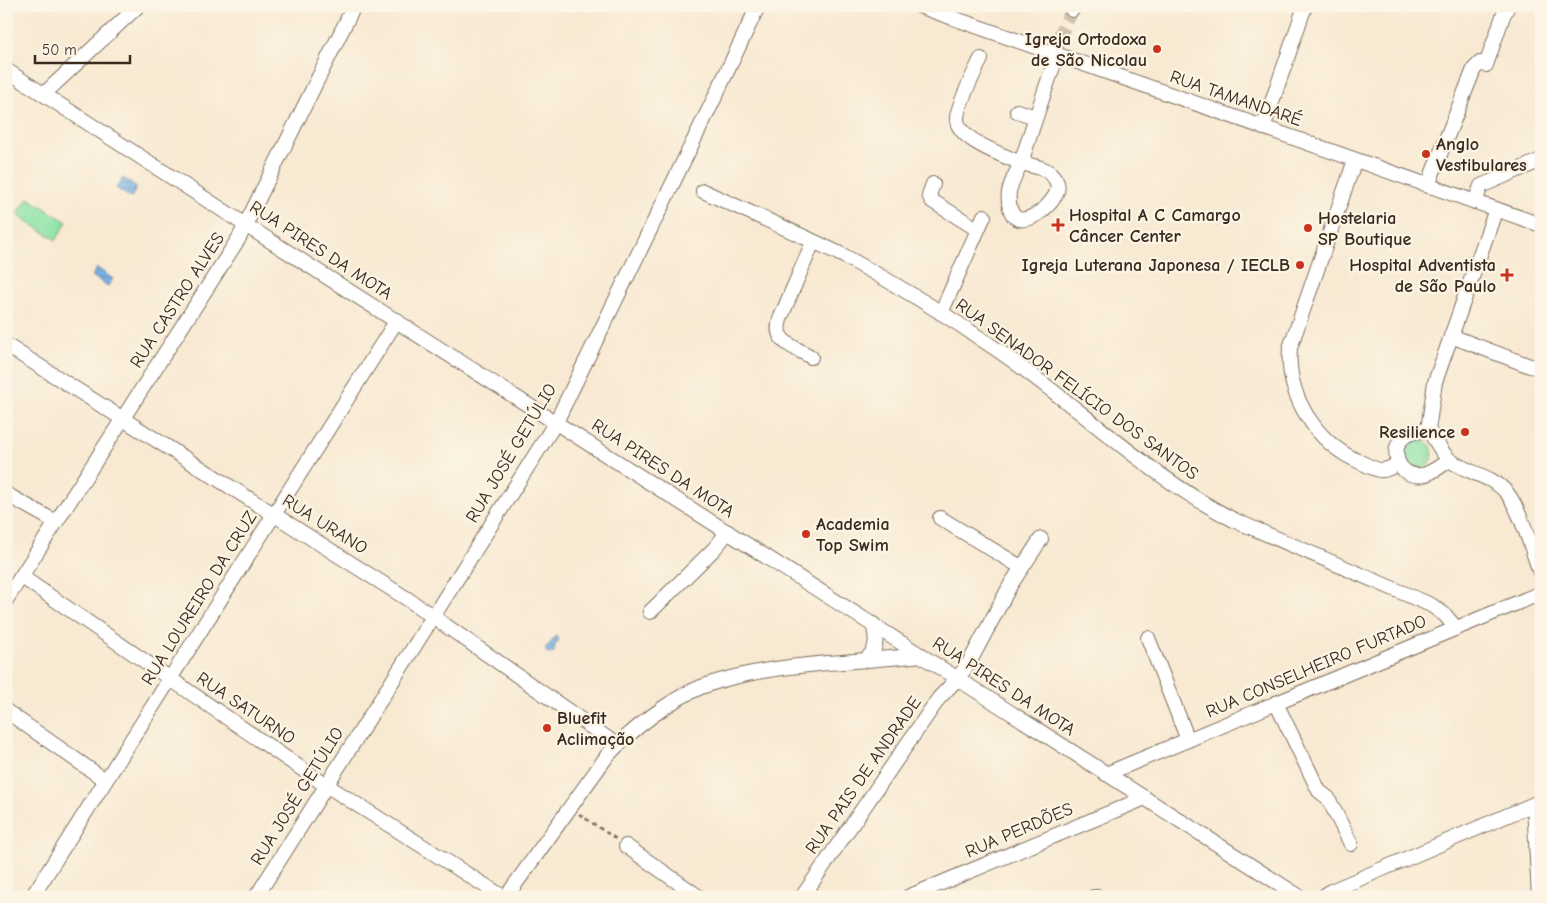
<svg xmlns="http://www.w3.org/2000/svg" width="1547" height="903" font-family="'Comic Neue',sans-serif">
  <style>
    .park { fill: url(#park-crowns); stroke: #628662 }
    .pitch { fill: #89e2a6; stroke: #628662 }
    .water { fill: url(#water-rules); stroke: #596e84 }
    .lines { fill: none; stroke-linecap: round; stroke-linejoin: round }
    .minor-tunnel { stroke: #d2c3ae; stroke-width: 14; stroke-dasharray: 14 7; stroke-linecap: butt }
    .minor-casing { stroke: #7d6d5d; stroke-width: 16 }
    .path { stroke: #7d6d5d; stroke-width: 2.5; stroke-dasharray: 4 4; stroke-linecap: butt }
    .minor { stroke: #fff; stroke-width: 14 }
    .poi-dot { fill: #c8321e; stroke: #fcf5e5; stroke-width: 2 }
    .labels { text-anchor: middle; stroke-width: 4.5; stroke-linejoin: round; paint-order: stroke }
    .poi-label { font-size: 18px; font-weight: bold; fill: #3b2a1e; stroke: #fcf5e5; text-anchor: start }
    .street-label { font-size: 18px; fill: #3b2a1e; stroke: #fcf5e5 }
  </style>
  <defs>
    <pattern id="park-crowns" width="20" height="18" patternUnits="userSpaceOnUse" patternTransform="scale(1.25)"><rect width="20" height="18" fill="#89e2a6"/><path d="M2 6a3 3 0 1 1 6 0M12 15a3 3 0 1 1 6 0" fill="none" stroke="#77c28e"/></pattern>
    <pattern id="water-rules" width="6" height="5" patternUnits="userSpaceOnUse" patternTransform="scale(1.25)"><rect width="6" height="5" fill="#77b3e9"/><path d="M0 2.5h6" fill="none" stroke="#6392bc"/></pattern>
  </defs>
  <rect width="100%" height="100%" fill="#fcf5e5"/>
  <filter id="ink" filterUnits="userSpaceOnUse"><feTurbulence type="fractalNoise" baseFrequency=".02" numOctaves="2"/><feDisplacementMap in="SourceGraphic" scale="10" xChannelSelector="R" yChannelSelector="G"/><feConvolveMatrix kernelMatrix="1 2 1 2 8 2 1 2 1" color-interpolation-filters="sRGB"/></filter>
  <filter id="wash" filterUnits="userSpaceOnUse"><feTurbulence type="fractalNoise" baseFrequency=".0096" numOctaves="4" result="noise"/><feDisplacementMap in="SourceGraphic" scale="20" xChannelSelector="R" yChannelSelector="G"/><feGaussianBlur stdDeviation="1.12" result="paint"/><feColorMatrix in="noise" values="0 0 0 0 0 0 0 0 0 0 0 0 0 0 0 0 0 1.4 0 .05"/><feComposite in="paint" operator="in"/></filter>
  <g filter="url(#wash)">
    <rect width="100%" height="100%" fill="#f8e9d2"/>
    <!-- park -->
    <circle class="park" cx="1418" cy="454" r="15"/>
    <!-- pitch -->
    <polygon class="pitch" points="28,198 67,222 56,240 17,215"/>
    <!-- water -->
    <g class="water">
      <polygon points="123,178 137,187 131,198 116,188"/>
      <polygon points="97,268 113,279 108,286 92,276"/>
      <polygon points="556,636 559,640 555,645 554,652 549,654 546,652 546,648"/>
    </g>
  </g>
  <g filter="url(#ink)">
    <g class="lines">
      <!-- minor-tunnel -->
      <polyline class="minor-tunnel" points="1058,40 1072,10"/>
      <!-- minor casing -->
      <g class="minor-casing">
        <g id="minor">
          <polyline points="919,6 1541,225"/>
          <polyline points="1072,10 1073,6"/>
          <polyline points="1053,54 1058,40"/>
          <path d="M981,59C975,71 957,107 957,118C956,139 1002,155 1019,162C1032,167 1051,166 1057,183C1063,198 1028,228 1015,217C1009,212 1008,199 1009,192C1011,181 1018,170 1022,160C1033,125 1045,90 1057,55"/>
          <polyline points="6,70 258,233 1300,897"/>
          <polyline points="44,94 138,6"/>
          <polyline points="1017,111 1035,117"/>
          <polyline points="1263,128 1305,6"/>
          <path d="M1355,160L1290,348C1286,396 1316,443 1360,462C1378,470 1381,475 1398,463"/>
          <polyline points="933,184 929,195 932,201 977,229"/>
          <polyline points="1428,186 1433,172 1474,69 1480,63 1486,65 1503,16 1508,6"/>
          <path d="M703,191C750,213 798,233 844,256C896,284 947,315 996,349C1077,404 1147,476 1234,520L1431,605L1445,615L1456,628"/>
          <polyline points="1475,202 1481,186 1541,160"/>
          <path d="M1496,209L1435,382L1428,430C1436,439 1441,454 1451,461C1468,473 1493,476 1507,493C1521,511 1533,553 1541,575"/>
          <polyline points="941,313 984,216"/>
          <polyline points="1451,336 1530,366 1541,368"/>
          <polyline points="6,345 409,600 617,745"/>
          <path d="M811,357C802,351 784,345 780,335C777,330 779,324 780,319L813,242"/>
          <path d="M1428,430C1421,431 1412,431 1405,436C1387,449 1399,479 1422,475C1432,473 1441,466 1449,460"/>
          <polyline points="6,494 56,522"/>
          <polyline points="940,518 1021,567"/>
          <polyline points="22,577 315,778 503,897"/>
          <polyline points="6,600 239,238 354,6"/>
          <polyline points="650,612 714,549 728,532"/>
          <polyline points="1148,638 1188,740"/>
          <path d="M865,660C878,650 877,639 873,624"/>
          <polyline points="1276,703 1319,791 1328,798 1351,844"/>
          <polyline points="6,711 105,780"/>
          <polyline points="1106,774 1541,593"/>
          <polyline points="1534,804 1539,897"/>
          <polyline points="626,846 699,897"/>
          <polyline points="32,897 397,320"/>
          <polyline points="256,897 556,422 713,101 758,6"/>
          <path d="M506,897L607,756C630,731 669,700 701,687C742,672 785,667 827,663C859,661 891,658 922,655"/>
          <polyline points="802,897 939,698 958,678 969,663 1011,584 1041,539"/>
          <polyline points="908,897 1145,798"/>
          <polyline points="1094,897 1098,897"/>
          <polyline points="1323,897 1331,891 1541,801"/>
        </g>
      </g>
      <!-- path -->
      <polyline class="path" points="579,814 616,839"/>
      <!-- minor -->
      <use href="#minor" class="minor"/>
    </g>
  </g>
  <!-- markers -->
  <g class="poi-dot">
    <circle cx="1157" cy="49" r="5"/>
    <circle cx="1426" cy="154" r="5"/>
    <path d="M1055.5 217.5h5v5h5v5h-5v5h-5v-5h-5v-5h5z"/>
    <circle cx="1308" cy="228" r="5"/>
    <circle cx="1300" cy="265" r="5"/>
    <path d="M1504.5 267.5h5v5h5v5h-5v5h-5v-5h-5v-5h5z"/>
    <circle cx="1465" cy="432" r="5"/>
    <circle cx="806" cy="534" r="5"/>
    <circle cx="547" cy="728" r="5"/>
  </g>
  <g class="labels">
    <!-- poi labels -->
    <g class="poi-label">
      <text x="1147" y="45" text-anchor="end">Igreja Ortodoxa<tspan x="1147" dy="21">de São Nicolau</tspan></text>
      <text x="1436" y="150">Anglo<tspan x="1436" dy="21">Vestibulares</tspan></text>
      <text x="1069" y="221">Hospital A C Camargo<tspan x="1069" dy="21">Câncer Center</tspan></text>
      <text x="1318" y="224">Hostelaria<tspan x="1318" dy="21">SP Boutique</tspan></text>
      <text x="1290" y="271" text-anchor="end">Igreja Luterana Japonesa / IECLB</text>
      <text x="1496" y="271" text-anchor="end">Hospital Adventista<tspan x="1496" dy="21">de São Paulo</tspan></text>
      <text x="1455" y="438" text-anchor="end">Resilience</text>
      <text x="816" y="530">Academia<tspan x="816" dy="21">Top Swim</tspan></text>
      <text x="557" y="724">Bluefit<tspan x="557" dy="21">Aclimação</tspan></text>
    </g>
    <!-- street labels -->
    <g class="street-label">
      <text transform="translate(1236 98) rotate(19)" y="6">RUA TAMANDARÉ</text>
      <text transform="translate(321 250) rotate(33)" y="6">RUA PIRES DA MOTA</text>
      <text transform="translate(177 300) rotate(-57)" y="6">RUA CASTRO ALVES</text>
      <text transform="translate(1077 389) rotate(36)" y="6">RUA SENADOR FELÍCIO DOS SANTOS</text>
      <text transform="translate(511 453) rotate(-59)" y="6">RUA JOSÉ GETÚLIO</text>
      <text transform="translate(663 468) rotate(33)" y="6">RUA PIRES DA MOTA</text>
      <text transform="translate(325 524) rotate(32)" y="6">RUA URANO</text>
      <text transform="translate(199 598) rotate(-58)" y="6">RUA LOUREIRO DA CRUZ</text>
      <text transform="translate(1316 666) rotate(-23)" y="6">RUA CONSELHEIRO FURTADO</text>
      <text transform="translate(1004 686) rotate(33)" y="6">RUA PIRES DA MOTA</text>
      <text transform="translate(246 708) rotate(34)" y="6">RUA SATURNO</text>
      <text transform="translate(863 775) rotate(-55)" y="6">RUA PAIS DE ANDRADE</text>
      <text transform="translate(297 796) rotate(-58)" y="6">RUA JOSÉ GETÚLIO</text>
      <text transform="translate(1019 830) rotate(-23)" y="6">RUA PERDÕES</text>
    </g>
  </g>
  <!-- margin -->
  <rect width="1547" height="903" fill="none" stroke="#fcf5e5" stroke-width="25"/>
  <!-- scale -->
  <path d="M35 55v8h95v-8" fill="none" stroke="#3b2a1e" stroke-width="2.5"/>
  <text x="42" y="55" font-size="15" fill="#3b2a1e" stroke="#fcf5e5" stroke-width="4" paint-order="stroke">50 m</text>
</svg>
